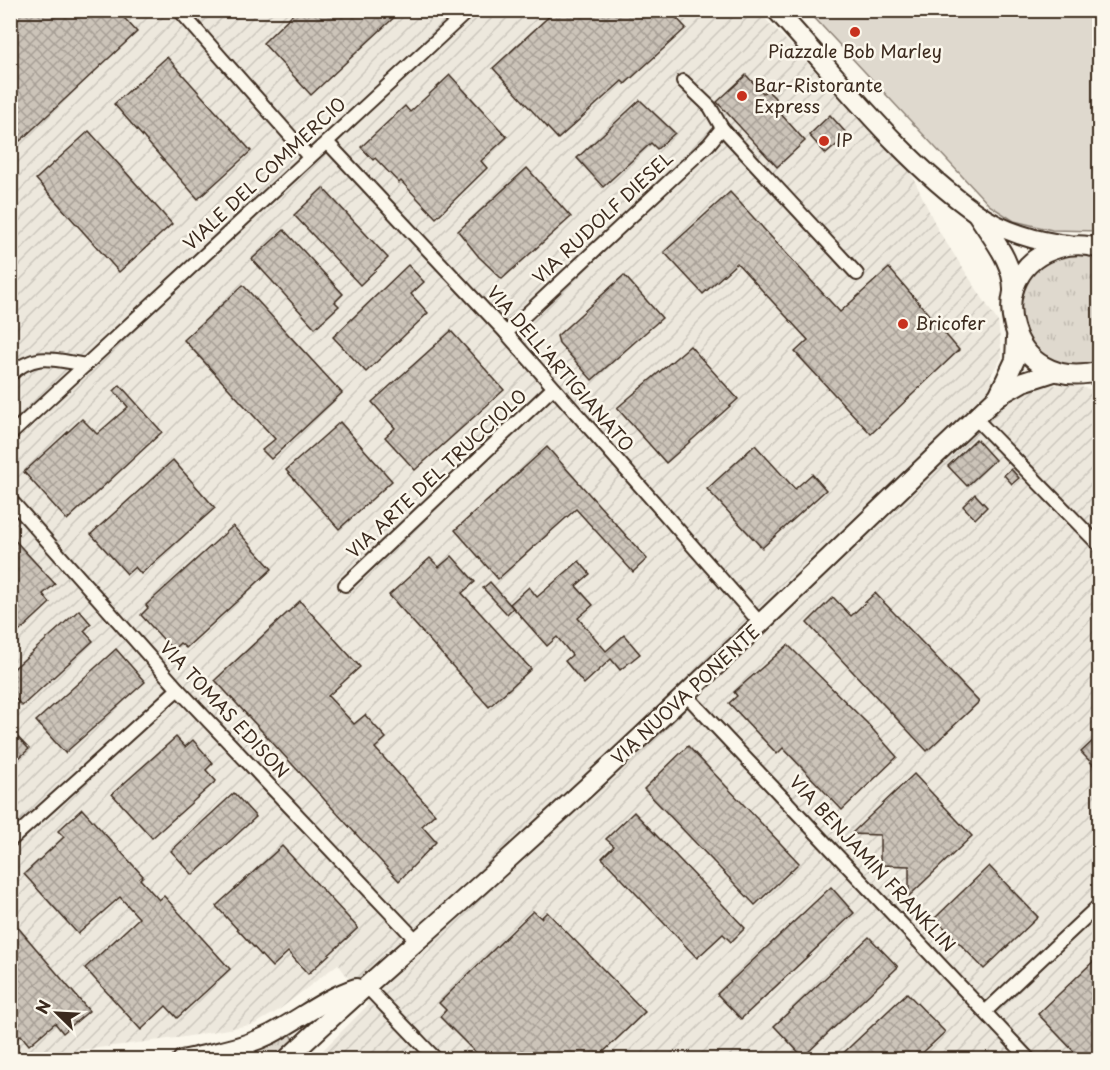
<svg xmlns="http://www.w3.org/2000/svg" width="1110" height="1070" font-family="'Playpen Sans',sans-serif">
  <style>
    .industrial { fill: url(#industrial-furrows) }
    .grass { fill: url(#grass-tufts); stroke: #8d8276; stroke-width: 1.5 }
    .pitch { fill: #dfd9ce; stroke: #8d8276; stroke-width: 1.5 }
    .building { fill: url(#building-cross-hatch); stroke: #3b2a1e; stroke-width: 1.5 }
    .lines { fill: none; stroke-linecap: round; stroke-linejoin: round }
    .street-casing { stroke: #3b2a1e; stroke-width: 16 }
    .secondary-casing { stroke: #3b2a1e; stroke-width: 22 }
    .street { stroke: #fbf7ec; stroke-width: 12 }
    .secondary { stroke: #fbf7ec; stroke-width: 18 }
    .poi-dot { fill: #c8321e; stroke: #fbf7ec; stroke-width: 2 }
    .labels { text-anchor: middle; stroke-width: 5; stroke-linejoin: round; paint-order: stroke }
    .poi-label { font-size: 18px; fill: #3b2a1e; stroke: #fbf7ec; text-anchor: start }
    .street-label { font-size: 18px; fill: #3b2a1e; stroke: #fbf7ec }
  </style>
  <defs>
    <pattern id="industrial-furrows" width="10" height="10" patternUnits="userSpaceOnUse" patternTransform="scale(1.5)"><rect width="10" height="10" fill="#ede8dd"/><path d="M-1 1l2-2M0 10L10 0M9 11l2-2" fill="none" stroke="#ccc7bd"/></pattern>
    <pattern id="grass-tufts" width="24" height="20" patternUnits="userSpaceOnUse" patternTransform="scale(1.5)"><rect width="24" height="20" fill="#dfd9ce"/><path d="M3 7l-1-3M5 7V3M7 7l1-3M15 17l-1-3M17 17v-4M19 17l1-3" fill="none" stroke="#c0bab0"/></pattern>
    <pattern id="building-cross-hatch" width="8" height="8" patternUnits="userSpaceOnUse" patternTransform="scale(1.5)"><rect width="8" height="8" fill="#ccc4b9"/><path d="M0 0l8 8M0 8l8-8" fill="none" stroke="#a79f96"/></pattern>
  </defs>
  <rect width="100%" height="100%" fill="#fbf7ec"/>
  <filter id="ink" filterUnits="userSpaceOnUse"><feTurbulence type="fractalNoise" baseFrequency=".0167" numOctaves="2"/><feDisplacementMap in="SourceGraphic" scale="12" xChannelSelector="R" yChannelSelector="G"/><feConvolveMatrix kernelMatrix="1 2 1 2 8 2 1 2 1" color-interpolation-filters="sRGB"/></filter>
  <g filter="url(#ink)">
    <!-- industrial -->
    <polygon class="industrial" points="10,11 758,11 910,171 938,230 998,322 1002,357 990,376 1013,400 1039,386 1066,384 1094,390 1099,395 1099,1059 314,1059 368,1005 338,964 276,1012 255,1024 184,1037 11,1059"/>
    <!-- grass -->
    <g class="grass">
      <path d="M1082,253L1099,258V361C1021,398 977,259 1082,253Z"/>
      <polygon points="289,1032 294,1039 272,1059 262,1059 253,1050"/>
    </g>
    <!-- pitch -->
    <polygon class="pitch" points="808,11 1099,11 1099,231 1052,230 1014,221 989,205"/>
    <!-- building -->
    <g class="building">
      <polygon points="10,10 117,10 137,32 20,141 10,131"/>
      <polygon points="297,10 402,10 311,95 263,43"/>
      <polygon points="556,10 669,10 686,28 625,84 622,81 558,139 493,68"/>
      <polygon points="167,57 251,151 198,199 114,104"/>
      <polygon points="450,75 507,137 481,161 487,168 436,218 401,181 399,183 375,158 373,160 361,147 405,106 410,112"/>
      <polygon points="746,75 763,93 767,90 776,99 771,103 805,141 777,167 717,102"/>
      <polygon points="640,100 675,133 657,149 651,143 603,187 577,158"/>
      <polygon points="830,115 848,135 826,154 809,135"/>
      <polygon points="89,131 172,224 119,272 36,179"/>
      <polygon points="527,168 571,217 502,279 479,257 458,231"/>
      <polygon points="323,188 388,258 360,285 294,215"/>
      <polygon points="730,192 840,312 889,268 959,350 871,434 795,352 808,340 737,263 703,294 664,252"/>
      <polygon points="284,230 343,294 335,302 339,306 315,328 252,259"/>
      <polygon points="408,265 424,282 411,294 428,313 366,372 333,337"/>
      <polygon points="624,275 662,318 592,380 559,343 557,336"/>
      <polygon points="243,285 342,393 271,459 262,450 275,439 184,340"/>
      <polygon points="451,331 504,390 415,470 385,437 395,428 372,402"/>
      <polygon points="690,346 738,399 666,463 617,408"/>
      <polygon points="120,385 162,432 67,520 24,472 82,419 97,434 128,407 114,391"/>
      <polygon points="340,422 392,481 339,529 286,470"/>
      <polygon points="976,439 995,460 967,486 948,466"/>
      <polygon points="755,445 795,489 812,474 826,490 762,548 707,489"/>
      <polygon points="547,447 647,559 633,572 576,509 498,579 455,530"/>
      <polygon points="173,460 215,508 141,574 135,567 127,574 91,534"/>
      <polygon points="1011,469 1019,478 1012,484 1004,475"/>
      <polygon points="975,494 987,507 975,519 963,506"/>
      <polygon points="233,526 272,569 186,648 180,643 173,650 141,615 148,608 146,605"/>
      <polygon points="10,535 55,584 43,594 50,603 10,640"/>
      <polygon points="452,556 475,582 462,593 531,669 489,707 389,595 430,558 439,567"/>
      <polygon points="579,561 590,574 576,586 593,605 578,618 606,651 624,635 640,654 620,670 611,659 584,684 565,661 572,655 557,637 547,646 510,604 529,587 537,597"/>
      <polygon points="490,582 513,608 507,614 483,588"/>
      <polygon points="875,593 979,702 927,751 807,623 833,597 851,616"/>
      <polygon points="300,601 360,667 328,696 354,724 365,715 386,738 375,748 435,814 422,826 436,842 399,881 215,680"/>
      <polygon points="79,610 91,624 84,631 93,641 22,706 10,693 10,672"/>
      <polygon points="788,645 867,723 897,757 842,810 783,748 777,754 729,703 737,696 734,692"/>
      <polygon points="116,649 145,682 65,753 36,721"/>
      <polygon points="10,729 29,749 10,766"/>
      <polygon points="1100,734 1100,772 1081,752"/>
      <polygon points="176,737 185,747 193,740 213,763 206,770 216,781 152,838 112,794"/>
      <polygon points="688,746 799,863 755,905 644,789"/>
      <polygon points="914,774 972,836 909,896 909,866 880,865 880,835 851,834"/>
      <polygon points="234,793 256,817 193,875 171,851"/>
      <polygon points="82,809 143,876 140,879 159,900 164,896 230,969 177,1018 166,1006 141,1030 85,968 139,918 120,897 78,934 24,874 64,837 58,831"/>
      <polygon points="634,812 745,928 731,942 723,934 697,958 602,858 614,846 606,839"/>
      <polygon points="282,846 358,928 308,974 288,952 272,967 216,906"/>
      <polygon points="989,866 1038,917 984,969 935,918"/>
      <polygon points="831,887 854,913 741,1019 717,994"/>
      <polygon points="533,911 541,918 547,912 645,1012 596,1059 482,1059 440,1017 446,1010 439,1003"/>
      <polygon points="10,918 89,1011 63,1033 55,1023 29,1045 21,1035 10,1044"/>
      <polygon points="869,937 898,967 803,1057 774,1026"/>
      <polygon points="1100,955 1100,1050 1089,1059 1081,1059 1038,1014"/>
      <polygon points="907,993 945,1032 916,1059 837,1059"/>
    </g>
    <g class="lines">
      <!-- street casing -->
      <g class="street-casing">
        <g id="street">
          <polyline points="179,10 309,157"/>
          <polyline points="683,81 710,107 722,128 857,274"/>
          <polyline points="327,142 506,333 761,624"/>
          <polyline points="506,333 709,144 722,128"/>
          <path d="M10,375C36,351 54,360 86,365"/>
          <polyline points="975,418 1100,546"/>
          <polyline points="10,435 469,10"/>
          <polyline points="10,499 178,689 417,941"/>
          <polyline points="345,585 553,388"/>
          <polyline points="686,695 1030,1060"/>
          <polyline points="10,841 178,689"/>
          <polyline points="365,985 437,1060"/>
          <polyline points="986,1011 1100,904"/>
          <polyline points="241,1046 255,1060"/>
        </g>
      </g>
      <!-- secondary casing -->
      <g class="secondary-casing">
        <g id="secondary">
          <path d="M776,10C839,78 900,159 975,212C1001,231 1037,242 1069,245"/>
          <path d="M977,214C992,238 1014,262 1013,292"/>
          <path d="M1100,249C1086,244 1073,244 1059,248C976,270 1009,397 1100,371"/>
          <polyline points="998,396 1015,360 1016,338"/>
          <path d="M182,1060C212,1053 243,1048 271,1034C300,1019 325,998 356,988"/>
          <path d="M286,1060C357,992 432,929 504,863C672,711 834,552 998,396L1023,382L1054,372"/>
        </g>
      </g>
      <!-- street -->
      <use href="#street" class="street"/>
      <!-- secondary -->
      <use href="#secondary" class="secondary"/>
    </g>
  </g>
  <!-- markers -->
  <g class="poi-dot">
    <circle cx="855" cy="32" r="6"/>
    <circle cx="742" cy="96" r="6"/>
    <circle cx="824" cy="141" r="6"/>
    <circle cx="903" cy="324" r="6"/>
  </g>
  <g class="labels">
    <!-- poi labels -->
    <g class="poi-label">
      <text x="855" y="58" text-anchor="middle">Piazzale Bob Marley</text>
      <text x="754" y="92">Bar-Ristorante<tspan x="754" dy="21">Express</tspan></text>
      <text x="836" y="147">IP</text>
      <text x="915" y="330">Bricofer</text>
    </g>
    <!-- street labels -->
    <g class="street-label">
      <text transform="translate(265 174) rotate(-43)" y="6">VIALE DEL COMMERCIO</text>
      <text transform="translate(603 218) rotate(-43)" y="6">VIA RUDOLF DIESEL</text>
      <text transform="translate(560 369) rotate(49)" y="6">VIA DELL'ARTIGIANATO</text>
      <text transform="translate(437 474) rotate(-43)" y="6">VIA ARTE DEL TRUCCIOLO</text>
      <text transform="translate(686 695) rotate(-43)" y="6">VIA NUOVA PONENTE</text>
      <text transform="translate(224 710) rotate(47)" y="6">VIA TOMAS EDISON</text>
      <text transform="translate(872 864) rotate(47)" y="6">VIA BENJAMIN FRANKLIN</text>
    </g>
  </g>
  <!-- margin -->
  <rect width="1110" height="1070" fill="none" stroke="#fbf7ec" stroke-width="36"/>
  <rect x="18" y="18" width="1074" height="1034" fill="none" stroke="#3b2a1e" stroke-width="2" filter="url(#ink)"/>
  <!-- north arrow -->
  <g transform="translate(57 1013) rotate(294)" stroke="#fbf7ec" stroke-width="4.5" paint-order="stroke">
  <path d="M0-4.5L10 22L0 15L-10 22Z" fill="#3b2a1e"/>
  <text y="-9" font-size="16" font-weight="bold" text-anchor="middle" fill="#3b2a1e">N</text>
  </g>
</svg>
